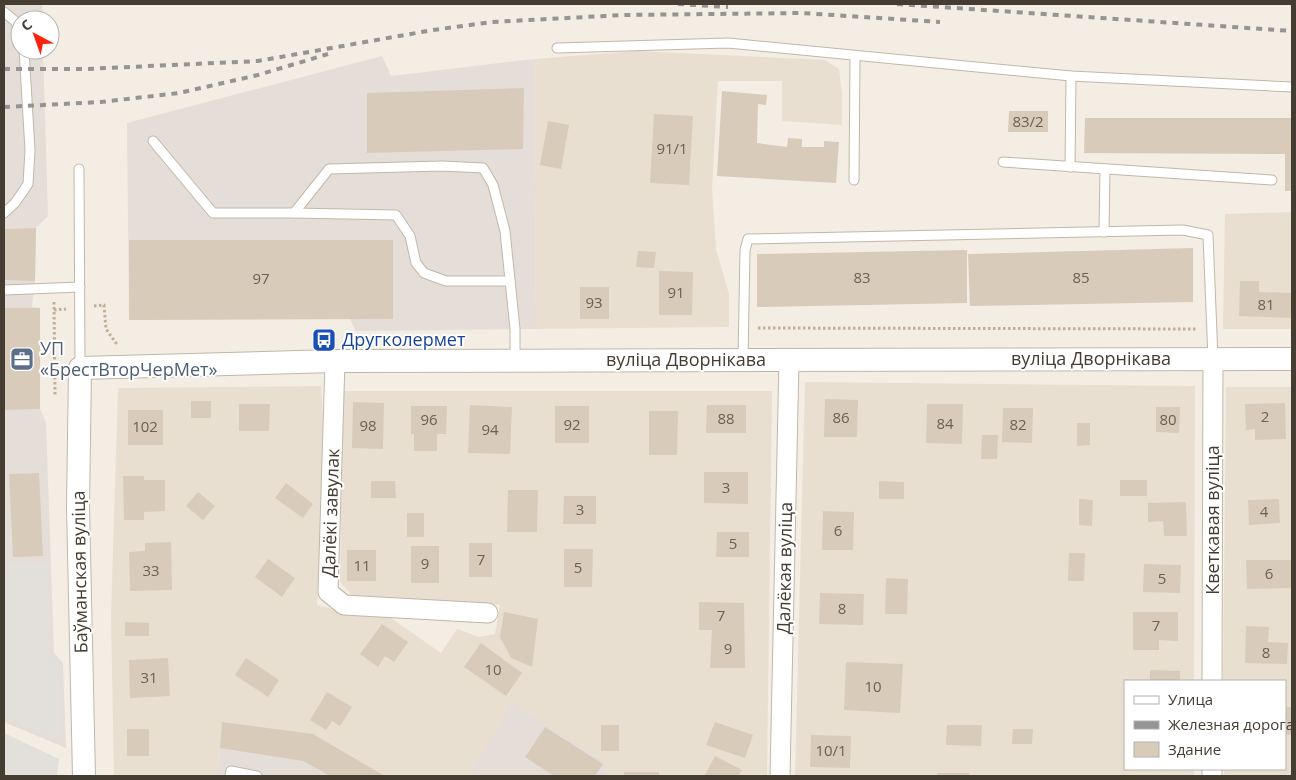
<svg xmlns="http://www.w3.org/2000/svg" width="1296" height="780" font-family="'Open Sans',sans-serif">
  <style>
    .residential { fill: #e8dfd0 }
    .industrial { fill: #e5ded8 }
    .parking { fill: #e3e0dc }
    .building { fill: #d9cbba }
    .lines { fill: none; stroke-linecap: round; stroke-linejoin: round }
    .service-casing { stroke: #c2b7a8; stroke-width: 11 }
    .minor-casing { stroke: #c2b7a8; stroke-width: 21 }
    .tertiary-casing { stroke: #c2b7a8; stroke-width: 24 }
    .path { stroke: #c3af94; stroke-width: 3; stroke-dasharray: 2.5 2.5; stroke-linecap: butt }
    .service { stroke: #fff; stroke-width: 9 }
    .minor { stroke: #fff; stroke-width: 19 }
    .tertiary { stroke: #fff; stroke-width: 22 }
    .rail { stroke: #949494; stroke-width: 4; stroke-dasharray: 6 6; stroke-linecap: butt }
    .labels { text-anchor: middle; stroke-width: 4; stroke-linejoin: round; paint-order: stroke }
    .number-label { font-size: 15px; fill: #6b6054 }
    .transit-label { font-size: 18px; fill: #164399; stroke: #fff; text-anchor: start }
    .service-label { font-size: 18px; fill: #4e5e75; stroke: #fff; text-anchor: start }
    .street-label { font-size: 18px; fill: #463d32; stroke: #fff }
  </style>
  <rect width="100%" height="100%" fill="#f3ede3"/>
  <!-- residential -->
  <g class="residential">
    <polygon points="638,51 825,60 839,69 842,93 842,125 782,121 782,81 718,81 712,188 716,249 729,294 729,327 527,329 536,318 534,59"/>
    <polygon points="1292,212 1292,329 1223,329 1225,214"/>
    <polygon points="805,382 1195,386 1194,681 1125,681 1125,769 1194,769 1194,776 795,776"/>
    <polygon points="321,386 324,442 317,605 343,612 388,616 441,653 457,629 479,637 495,634 500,605 352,595 340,582 343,391 772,391 767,776 605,776 605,761 511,704 468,776 385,776 313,734 220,748 219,767 214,776 114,776 111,617 118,388"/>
    <polygon points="1226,387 1292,387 1292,776 1224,776 1224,769 1285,769 1285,681 1223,681"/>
  </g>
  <!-- industrial -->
  <g class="industrial">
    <polygon points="4,4 42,4 43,20 20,20 20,50 43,50 48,216 36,228 35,281 32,307 40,308 40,409 46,423 54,653 63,663 66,748 4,722"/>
    <polygon points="382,56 391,76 534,59 536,319 527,329 355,331 350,318 129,320 127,123"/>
    <polygon points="511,703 605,761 605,776 468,776"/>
    <polygon points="222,722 313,734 385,776 214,776 219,767"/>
  </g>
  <!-- parking -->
  <g class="parking">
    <polygon points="48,563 49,653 59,666 58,740 4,717 4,564"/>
    <polygon points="4,733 59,759 57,776 4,776"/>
  </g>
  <!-- building -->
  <g class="building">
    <polygon points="524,88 523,149 367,153 367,93"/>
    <polygon points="722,91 767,95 766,105 758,104 757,143 787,147 788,138 802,139 802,147 824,147 824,141 839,142 836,183 717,176"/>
    <polygon points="1009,111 1048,111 1048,132 1008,132"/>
    <polygon points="654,114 693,116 689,185 650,183"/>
    <polygon points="1085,118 1292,118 1292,191 1285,191 1285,154 1084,153"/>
    <polygon points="548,121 569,125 561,169 540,165"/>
    <polygon points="36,228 35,281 4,280 4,229"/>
    <polygon points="129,240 393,240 393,319 129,320"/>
    <polygon points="1193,248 1193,302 970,306 968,254"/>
    <polygon points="967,250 967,303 757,307 757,254"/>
    <polygon points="638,251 656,252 654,268 636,267"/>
    <polygon points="659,271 693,272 692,315 659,315"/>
    <polygon points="1240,281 1259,281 1259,292 1292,293 1292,318 1239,316"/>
    <rect x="580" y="287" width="29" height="32"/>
    <polygon points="4,308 40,308 40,409 4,410"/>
    <polygon points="825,399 858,400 857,437 824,437"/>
    <rect x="191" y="401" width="20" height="17"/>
    <polygon points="353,402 384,403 383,449 352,448"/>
    <polygon points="1285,403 1286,439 1255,440 1255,429 1246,430 1245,404"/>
    <polygon points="239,404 270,404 269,431 239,431"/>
    <polygon points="927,404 963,404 962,444 926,443"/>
    <polygon points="470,405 512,407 510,454 468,453"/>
    <polygon points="707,405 746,405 746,433 706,433"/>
    <polygon points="411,406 447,406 446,434 437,434 437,451 414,451 414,434 411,434"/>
    <rect x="555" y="406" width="34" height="37"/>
    <polygon points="1156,407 1180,407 1179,433 1156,432"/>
    <polygon points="1003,408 1033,408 1032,443 1002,442"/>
    <rect x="128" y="410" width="35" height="35"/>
    <polygon points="649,411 678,411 677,455 649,455"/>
    <polygon points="1077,423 1090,423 1090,445 1077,446"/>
    <polygon points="982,435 998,435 997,459 981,459"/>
    <polygon points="704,472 748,472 748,504 704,503"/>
    <polygon points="39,473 43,556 13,557 9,474"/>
    <polygon points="123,476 144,476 144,480 165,480 165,511 144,512 144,520 124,520"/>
    <rect x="1120" y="480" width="27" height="16"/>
    <polygon points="371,481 395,481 396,498 371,498"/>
    <polygon points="879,481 904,482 904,499 879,499"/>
    <polygon points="286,483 313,504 303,518 275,498"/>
    <polygon points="508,490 538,490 537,532 507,532"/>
    <polygon points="198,492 215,506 203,520 186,506"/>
    <polygon points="564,496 596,496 596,524 563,524"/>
    <polygon points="1079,499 1093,500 1092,526 1079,525"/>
    <polygon points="1279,499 1280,523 1249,525 1248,500"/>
    <polygon points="1186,502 1187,536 1164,536 1163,521 1148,522 1148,503"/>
    <polygon points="823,511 854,512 853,550 822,550"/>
    <rect x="407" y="513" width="17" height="24"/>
    <polygon points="717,532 749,532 749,557 716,557"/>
    <polygon points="171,542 172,590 130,591 129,552 145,551 145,543"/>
    <rect x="469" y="543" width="23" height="34"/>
    <rect x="411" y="546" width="28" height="37"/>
    <polygon points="564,549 593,549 592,587 564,587"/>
    <rect x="347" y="550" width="29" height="31"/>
    <polygon points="1069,553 1085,553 1084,581 1068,581"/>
    <polygon points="268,559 295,578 282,597 255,577"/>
    <polygon points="1246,560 1291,560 1292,588 1247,589"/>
    <polygon points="1144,564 1181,565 1180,593 1143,592"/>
    <polygon points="886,578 908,579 907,614 885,614"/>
    <polygon points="820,593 864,594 863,625 819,624"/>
    <polygon points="699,602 744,603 745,668 710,668 712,630 699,630"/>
    <polygon points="504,612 538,619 532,667 511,658 500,637"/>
    <polygon points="1133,612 1178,612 1178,641 1159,640 1159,650 1133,650"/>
    <polygon points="125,622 149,623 149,636 125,636"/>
    <polygon points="382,624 408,642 394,662 385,656 378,667 360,654"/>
    <polygon points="1246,626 1269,627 1268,642 1288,643 1287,664 1245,663"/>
    <polygon points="481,643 522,673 506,696 464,667"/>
    <polygon points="168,658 170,696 130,698 129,660"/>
    <polygon points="246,658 279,680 268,697 235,675"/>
    <polygon points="846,662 903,664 900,713 844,710"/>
    <polygon points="1150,670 1180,671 1180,681 1150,681"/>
    <polygon points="327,692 352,707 340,726 332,721 326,730 310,720"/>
    <rect x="1285" y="707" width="7" height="28"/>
    <polygon points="222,722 313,734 385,776 330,776 303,761 220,748"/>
    <polygon points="715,722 753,735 745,758 706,745"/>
    <rect x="601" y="725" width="18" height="26"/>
    <polygon points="947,725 982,725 981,746 946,745"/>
    <polygon points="545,727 603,764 595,776 554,776 525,757"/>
    <rect x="127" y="729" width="22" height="27"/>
    <polygon points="1013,729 1033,729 1032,744 1012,744"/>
    <polygon points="811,735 851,736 850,768 810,767"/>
    <polygon points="715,756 742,770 738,776 708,776 705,775"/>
    <rect x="624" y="772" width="35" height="4"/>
    <rect x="937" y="773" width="32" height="3"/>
  </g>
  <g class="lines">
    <!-- service casing -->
    <g class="service-casing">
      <g id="service">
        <polyline points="4,12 15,21 20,30"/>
        <polyline points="557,48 728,43 1071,76 1292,87"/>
        <polyline points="153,141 213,213 294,213 329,169 442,166 483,168 493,185 505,231 515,329 515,360"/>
        <polyline points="1003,162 1272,180"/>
        <polyline points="1070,167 1071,76"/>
        <polyline points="79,169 80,368"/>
        <polyline points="854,180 855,57"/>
        <polyline points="4,213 15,203 28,184 30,150 24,50"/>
        <polyline points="294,213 396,215 410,236 416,263 424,273 446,281 510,281"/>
        <polyline points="1104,232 1105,169"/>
        <polyline points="4,290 80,287"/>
        <polyline points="743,359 745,250 748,239 1183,230 1208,235 1213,359"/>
        <polyline points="230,776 231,771 257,776"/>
      </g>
    </g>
    <!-- minor casing -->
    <g class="minor-casing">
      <g id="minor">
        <polyline points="335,361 328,592 344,605 488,613"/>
        <polyline points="1212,681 1213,359"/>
        <polyline points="780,776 789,359"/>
        <polyline points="1212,776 1212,769"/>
      </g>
    </g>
    <!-- tertiary casing -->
    <g class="tertiary-casing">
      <polyline id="tertiary" points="84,776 78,507 80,368 335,361 1292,359"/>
    </g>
    <!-- path -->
    <g class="path">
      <polyline points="54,302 55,396"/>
      <polyline points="94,306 104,305 106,329 118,346"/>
      <polyline points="54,310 66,309"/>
      <polyline points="758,328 1196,329"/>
    </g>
    <!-- service -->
    <use href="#service" class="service"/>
    <!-- minor -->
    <use href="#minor" class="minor"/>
    <!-- tertiary -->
    <use href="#tertiary" class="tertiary"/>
    <!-- rail -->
    <g class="rail">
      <polyline points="678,4 728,7"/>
      <polyline points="897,4 1292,31"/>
      <polyline points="4,69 86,69 258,61 433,30 492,22 623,15 802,13 940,22"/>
      <polyline points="4,107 101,102 179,93 258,75 328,54"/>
    </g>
  </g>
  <!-- icons -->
  <defs>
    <g id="bus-square" transform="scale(1.25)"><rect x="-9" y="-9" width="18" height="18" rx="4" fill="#1a4fb4" stroke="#fff"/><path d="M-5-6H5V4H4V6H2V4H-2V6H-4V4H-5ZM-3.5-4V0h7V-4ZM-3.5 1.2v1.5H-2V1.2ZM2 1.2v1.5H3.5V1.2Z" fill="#fff"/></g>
    <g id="office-square" transform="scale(1.25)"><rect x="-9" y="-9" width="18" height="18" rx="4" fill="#5c6f8a" stroke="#fff"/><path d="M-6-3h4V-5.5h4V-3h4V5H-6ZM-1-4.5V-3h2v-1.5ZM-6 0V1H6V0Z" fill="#fff"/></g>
  </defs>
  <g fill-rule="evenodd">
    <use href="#bus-square" x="324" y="340"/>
    <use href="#office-square" x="22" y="359"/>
  </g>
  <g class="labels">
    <!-- number labels -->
    <g class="number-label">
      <text x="1028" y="127">83/2</text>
      <text x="672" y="154">91/1</text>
      <text x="862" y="283">83</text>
      <text x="1081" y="283">85</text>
      <text x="261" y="284">97</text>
      <text x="676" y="298">91</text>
      <text x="594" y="308">93</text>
      <text x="1266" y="310">81</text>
      <text x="1265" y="422">2</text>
      <text x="841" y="423">86</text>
      <text x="726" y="424">88</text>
      <text x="429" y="425">96</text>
      <text x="1168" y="425">80</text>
      <text x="945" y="429">84</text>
      <text x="572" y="430">92</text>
      <text x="1018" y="430">82</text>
      <text x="368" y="431">98</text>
      <text x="145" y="432">102</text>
      <text x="490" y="435">94</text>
      <text x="726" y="493">3</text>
      <text x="580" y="515">3</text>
      <text x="1264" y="517">4</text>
      <text x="838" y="536">6</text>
      <text x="733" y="549">5</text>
      <text x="481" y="565">7</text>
      <text x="425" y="569">9</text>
      <text x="362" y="571">11</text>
      <text x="578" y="573">5</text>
      <text x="151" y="576">33</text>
      <text x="1269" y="579">6</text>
      <text x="1162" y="584">5</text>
      <text x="842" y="614">8</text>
      <text x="721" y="621">7</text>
      <text x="1156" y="631">7</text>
      <text x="728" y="654">9</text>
      <text x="1266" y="658">8</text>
      <text x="493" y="675">10</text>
      <text x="149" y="683">31</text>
      <text x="873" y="692">10</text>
      <text x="831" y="756">10/1</text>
    </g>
    <!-- transit labels -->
    <g class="transit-label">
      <text x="342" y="346">Другколермет</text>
    </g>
    <!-- service labels -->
    <g class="service-label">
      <text x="40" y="355">УП<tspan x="40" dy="21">«БрестВторЧерМет»</tspan></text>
    </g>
    <!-- street labels -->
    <g class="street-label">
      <text x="1091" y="365">вуліца Дворнікава</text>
      <text x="686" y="366">вуліца Дворнікава</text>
      <text transform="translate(331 513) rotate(-88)" y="6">Далёкі завулак</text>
      <text transform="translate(1213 520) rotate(-90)" y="6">Кветкавая вуліца</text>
      <text transform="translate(785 568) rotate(-89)" y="6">Далёкая вуліца</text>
      <text transform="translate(80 572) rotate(-91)" y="6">Баўманская вуліца</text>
    </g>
  </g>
  <!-- border -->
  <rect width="1296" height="780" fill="none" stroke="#463d32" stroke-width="10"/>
  <!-- legend -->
  <rect x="1124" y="680" width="162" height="90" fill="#ffffff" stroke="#b5b1ad"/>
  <rect x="1134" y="696" width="25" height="8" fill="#ffffff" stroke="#b5b1ad"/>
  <text x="1168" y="705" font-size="15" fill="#463d32">Улица</text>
  <rect x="1134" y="721" width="25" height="8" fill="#949494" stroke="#b5b1ad"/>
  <text x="1168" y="730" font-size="15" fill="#463d32">Железная дорога</text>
  <rect x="1134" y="742" width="25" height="15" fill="#d9cbba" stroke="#b5b1ad"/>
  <text x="1168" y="755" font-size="15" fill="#463d32">Здание</text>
  <!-- north arrow -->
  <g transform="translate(35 35) rotate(319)"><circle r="24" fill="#ffffff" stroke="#b5b1ad"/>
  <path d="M0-4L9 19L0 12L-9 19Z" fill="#ff230e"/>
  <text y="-8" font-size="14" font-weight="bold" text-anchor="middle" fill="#463d32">С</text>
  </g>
</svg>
